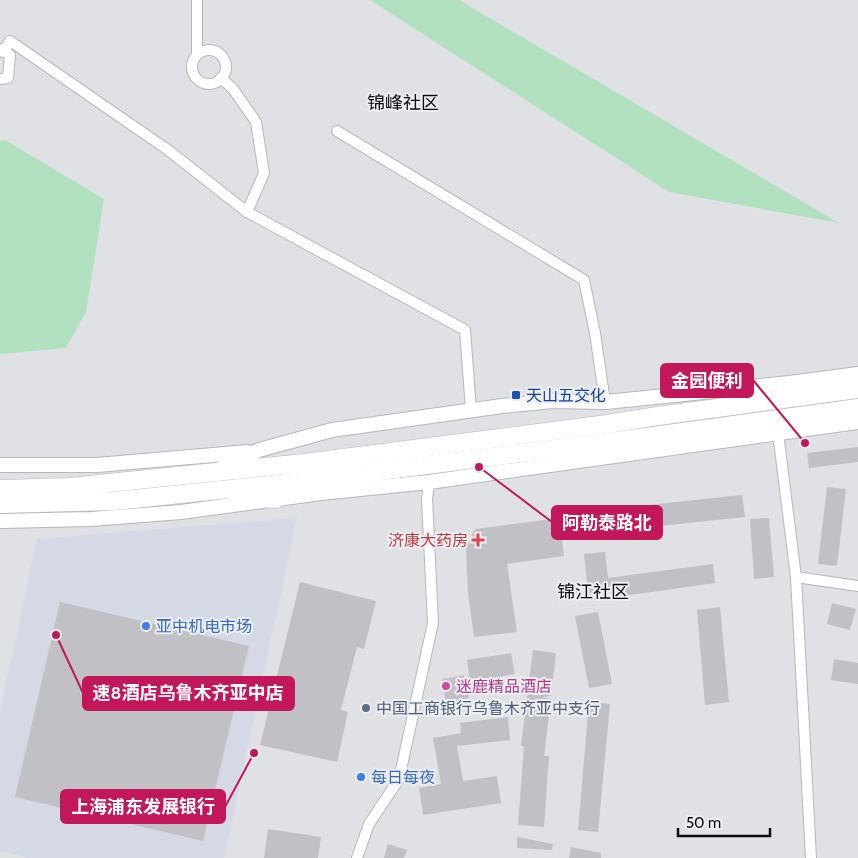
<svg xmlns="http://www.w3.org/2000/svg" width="858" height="858" font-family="Cabin,'Noto Sans SC',sans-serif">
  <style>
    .built { fill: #d5d9e5 }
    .green { fill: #b1e0bf }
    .building { fill: #c1c0c4 }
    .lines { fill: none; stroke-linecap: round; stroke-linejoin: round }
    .street-casing { stroke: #b6b7bc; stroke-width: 12 }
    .secondary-casing { stroke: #b6b7bc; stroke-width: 16 }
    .highway-casing { stroke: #b6b7bc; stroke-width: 19 }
    .street { stroke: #fff; stroke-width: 10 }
    .secondary { stroke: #fff; stroke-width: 14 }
    .highway { stroke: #fff; stroke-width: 18 }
    .transit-dot { fill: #1a4fb4; stroke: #eceef2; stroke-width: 2 }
    .health-dot { fill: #e0444e; stroke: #eceef2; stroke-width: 2 }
    .shop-dot { fill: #3f7fe0; stroke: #eceef2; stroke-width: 2 }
    .hotel-dot { fill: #d1479c; stroke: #eceef2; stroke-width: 2 }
    .service-dot { fill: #5c6f8a; stroke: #eceef2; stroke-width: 2 }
    .labels { text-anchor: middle; stroke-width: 4; stroke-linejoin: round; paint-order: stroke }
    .transit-label { font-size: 16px; fill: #164399; stroke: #eceef2; text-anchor: start }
    .health-label { font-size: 16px; fill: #be3a42; stroke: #eceef2; text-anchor: end }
    .shop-label { font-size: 16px; fill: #366cbe; stroke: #eceef2; text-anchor: start }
    .hotel-label { font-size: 16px; fill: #b23c85; stroke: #eceef2; text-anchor: start }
    .service-label { font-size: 16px; fill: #4e5e75; stroke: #eceef2; text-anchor: start }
    .neighbourhood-label { font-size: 18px; fill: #0c0d0e; stroke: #eceef2 }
    .leader { fill: none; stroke: #c2185b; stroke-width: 2 }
    .callout-dot { fill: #c2185b; stroke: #eceef2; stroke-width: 2 }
    .callout { fill: #c2185b; stroke: #c2185b; stroke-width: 2 }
    .callout-label { font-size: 18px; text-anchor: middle; font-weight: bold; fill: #fff }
  </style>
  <rect width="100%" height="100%" fill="#dfe1e5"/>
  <!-- built -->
  <polygon class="built" points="297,518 224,858 30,858 0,851 0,712 37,539"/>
  <!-- green -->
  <g class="green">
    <polygon points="370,0 459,0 839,223 669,192"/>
    <polygon points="5,140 104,199 86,312 66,348 0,354 0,141"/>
  </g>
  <!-- building -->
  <g class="building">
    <polygon points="858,447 858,462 809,468 807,453"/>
    <polygon points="827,487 846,489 837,566 818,564"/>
    <polygon points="742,495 745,517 593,533 591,511"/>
    <polygon points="559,518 564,556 507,564 517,632 474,637 468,593 466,547 475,529"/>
    <polygon points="769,518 774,577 754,579 750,519"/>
    <polygon points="605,552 608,578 713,564 715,583 623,596 622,590 588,593 584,554"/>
    <polygon points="300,582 376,601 364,649 357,647 341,710 348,712 337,762 260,745"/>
    <polygon points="60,602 249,646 203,841 15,797"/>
    <polygon points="832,603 856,609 850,630 827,624"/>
    <polygon points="720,607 729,702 705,705 697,610"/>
    <polygon points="598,612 612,684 589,688 575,616"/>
    <polygon points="533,650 556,653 551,696 542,697 551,699 544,756 549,756 544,827 518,825 524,746 521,746"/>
    <polygon points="511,653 515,674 470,682 467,660"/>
    <polygon points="834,659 858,663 858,684 831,680"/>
    <polygon points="464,675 469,698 446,702 442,679"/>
    <polygon points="589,702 610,704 598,832 578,830"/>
    <polygon points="508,717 510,740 457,746 463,781 497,776 501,803 423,815 419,788 441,784 433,738 461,733 460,723"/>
    <polygon points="268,829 321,837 318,858 264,858"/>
    <polygon points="517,837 553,844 552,850 517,848"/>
    <polygon points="388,844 407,850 404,858 384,858"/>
    <polygon points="571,847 601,853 601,858 569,858"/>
  </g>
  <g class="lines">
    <!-- street casing -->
    <g class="street-casing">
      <g id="street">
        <polyline points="0,49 10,55 8,78 0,79"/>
        <circle cx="209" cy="67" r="17"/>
        <polyline points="3,52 10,41 168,150 247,212 465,330 471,410"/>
        <polyline points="197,55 197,0"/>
        <polyline points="221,78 233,89 256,122 264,173 247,212"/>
        <polyline points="337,131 584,280 595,333 605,402"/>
        <polyline points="778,433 796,577 811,858"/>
        <polyline points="796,577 858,586"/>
        <polyline points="357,858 369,824 399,779 433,623 427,499 429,482"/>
      </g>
    </g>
    <!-- secondary casing -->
    <g class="secondary-casing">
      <g id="secondary">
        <polyline points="0,465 97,465 248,452"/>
        <polyline points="220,469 259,450 332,430 502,406 552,401 605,402 626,400 789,383 858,374"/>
        <polyline points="0,521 91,519 181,512 321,493 429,482 858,422"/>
      </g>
    </g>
    <!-- highway casing -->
    <g class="highway-casing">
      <g id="highway">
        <polyline points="0,489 69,487 304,463 607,424 658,416 858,389"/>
        <polyline points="237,496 276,499"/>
        <polyline points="0,504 114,501 278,484 624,440 858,408"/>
      </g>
    </g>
    <!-- street -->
    <use href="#street" class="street"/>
    <!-- secondary -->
    <use href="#secondary" class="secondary"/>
    <!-- highway -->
    <use href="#highway" class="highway"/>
  </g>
  <!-- markers -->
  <rect class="transit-dot" x="511" y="390" width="10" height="10" rx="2.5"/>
  <path class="health-dot" d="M475.5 532.5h5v5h5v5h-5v5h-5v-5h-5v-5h5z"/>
  <g class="shop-dot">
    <circle cx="146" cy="626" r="5"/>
    <circle cx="361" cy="777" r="5"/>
  </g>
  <circle class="hotel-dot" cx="446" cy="686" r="5"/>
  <circle class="service-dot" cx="366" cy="708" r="5"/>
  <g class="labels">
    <!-- transit labels -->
    <g class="transit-label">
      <text x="526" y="401">天山五交化</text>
    </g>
    <!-- health labels -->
    <g class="health-label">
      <text x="468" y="546">济康大药房</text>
    </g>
    <!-- shop labels -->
    <g class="shop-label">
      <text x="156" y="632">亚中机电市场</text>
      <text x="371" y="783">每日每夜</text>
    </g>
    <!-- hotel labels -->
    <g class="hotel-label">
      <text x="456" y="692">迷鹿精品酒店</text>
    </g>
    <!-- service labels -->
    <g class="service-label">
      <text x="376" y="714">中国工商银行乌鲁木齐亚中支行</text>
    </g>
    <!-- neighbourhood labels -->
    <g class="neighbourhood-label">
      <text x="403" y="109">锦峰社区</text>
      <text x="593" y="598">锦江社区</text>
    </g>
  </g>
  <!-- callouts -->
  <path class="leader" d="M805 443L753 380M479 467L552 522M56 635L83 693M254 753L225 807"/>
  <g class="callout-dot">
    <circle cx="805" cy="443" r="5"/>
    <circle cx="479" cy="467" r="5"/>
    <circle cx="56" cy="635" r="5"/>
    <circle cx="254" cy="753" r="5"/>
  </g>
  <g class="callout">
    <rect x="661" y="364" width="92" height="33" rx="5"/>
    <rect x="552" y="506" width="110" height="33" rx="5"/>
    <rect x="83" y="677" width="211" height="33" rx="5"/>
    <rect x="61" y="790" width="164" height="33" rx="5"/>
  </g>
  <g class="callout-label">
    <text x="707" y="387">金园便利</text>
    <text x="607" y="529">阿勒泰路北</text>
    <text x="188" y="699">速8酒店乌鲁木齐亚中店</text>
    <text x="143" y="813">上海浦东发展银行</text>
  </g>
  <!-- scale -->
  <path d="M678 828v8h92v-8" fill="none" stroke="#0c0d0e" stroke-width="2.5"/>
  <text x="686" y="828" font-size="15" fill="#0c0d0e" stroke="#eceef2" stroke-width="4" paint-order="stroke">50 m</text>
</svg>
